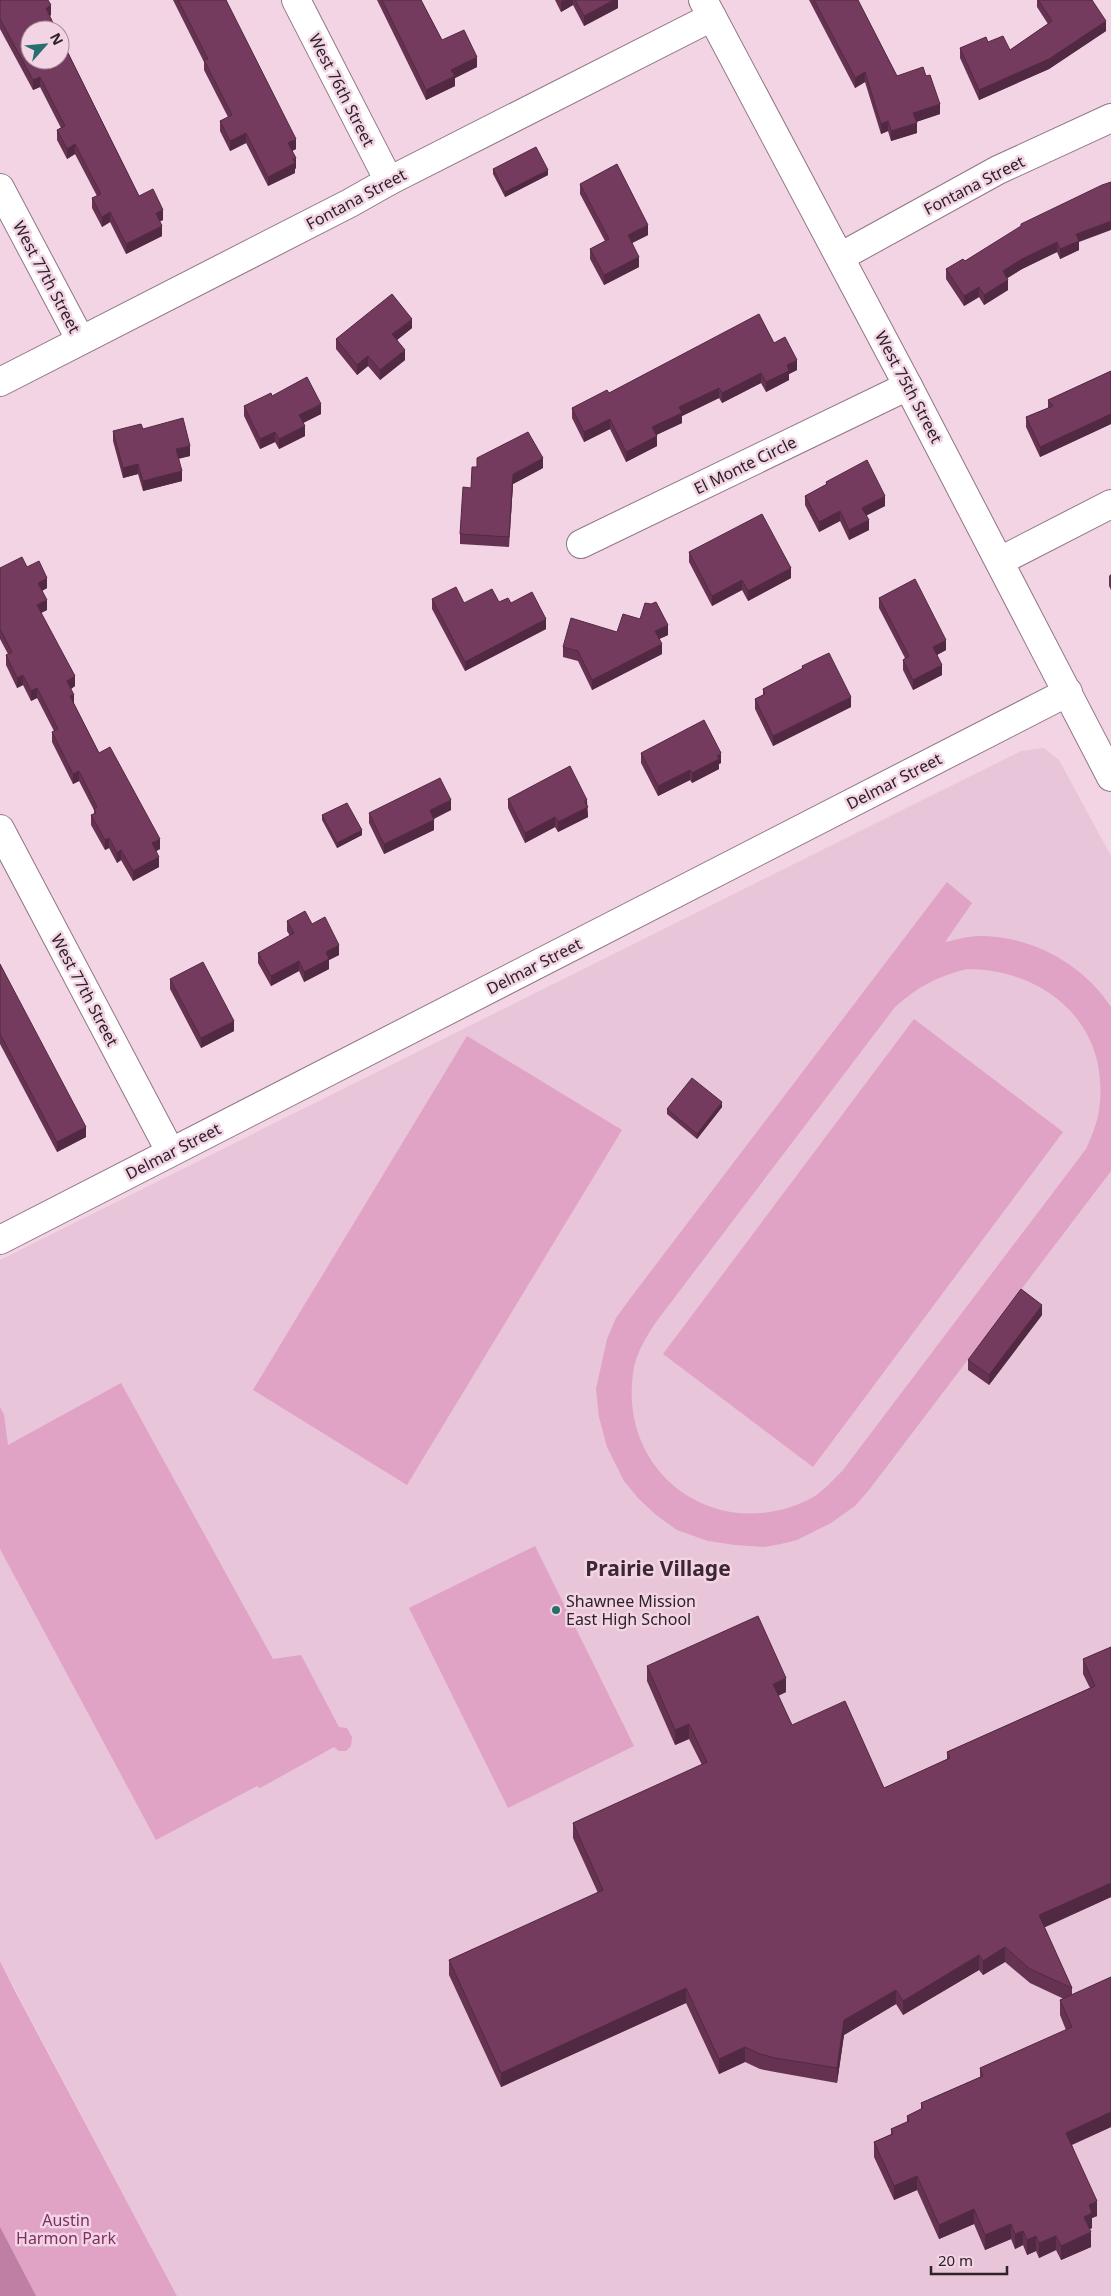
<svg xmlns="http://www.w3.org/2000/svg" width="1111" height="2296" font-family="'Noto Sans',sans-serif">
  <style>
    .built { fill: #e8c5d8 }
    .green { fill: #e0a2c5; fill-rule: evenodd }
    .water { fill: #bf7fa4 }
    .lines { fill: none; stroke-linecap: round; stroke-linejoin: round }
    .minor-casing { stroke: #907684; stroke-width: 30 }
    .major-casing { stroke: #907684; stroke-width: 30 }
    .minor { stroke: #fff; stroke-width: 28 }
    .major { stroke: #fff; stroke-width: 28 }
    .wall { fill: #653351 }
    .shaded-wall { fill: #522942 }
    .building { fill: #753b5e; stroke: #522942 }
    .poi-dot { fill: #25706f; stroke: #f2d4e4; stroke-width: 2 }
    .labels { text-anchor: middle; stroke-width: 5; stroke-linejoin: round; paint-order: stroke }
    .street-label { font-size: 16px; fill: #2c2228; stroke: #f2d4e4 }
    .poi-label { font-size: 16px; fill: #2c2228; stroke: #f2d4e4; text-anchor: start }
    .park-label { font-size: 16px; fill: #7c2f60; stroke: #f2d4e4 }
    .district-label { font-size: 21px; font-weight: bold; fill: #3d2734; stroke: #f2d4e4 }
  </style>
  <rect width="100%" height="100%" fill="#f2d4e4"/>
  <!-- built -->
  <polygon class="built" points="1044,748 1059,760 1111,856 1111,2296 177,2296 0,1961 0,1260 1021,751"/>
  <!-- green -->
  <g class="green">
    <path d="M947,882L972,903L945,942C956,940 968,936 979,936C1032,936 1083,964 1111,1007V1171L869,1490L855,1506L831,1523L797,1540L781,1544L764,1547L735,1545L708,1541L677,1530L656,1515L638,1498L624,1481L607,1447L599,1417L596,1389L607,1339L616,1318L629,1300ZM967,969C1043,969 1107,1021 1100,1102C1099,1118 1093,1134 1086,1149L843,1470C832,1481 822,1493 808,1500C716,1544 619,1475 633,1373C635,1355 646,1337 656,1322L895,1007C919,986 936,977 967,969Z"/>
    <polygon points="914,1019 1063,1132 813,1467 663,1354"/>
    <polygon points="467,1036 622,1130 407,1485 253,1390"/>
    <polygon points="121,1383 273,1659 301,1655 339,1727 347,1728 352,1737 351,1746 346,1751 339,1751 334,1747 260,1788 257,1786 156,1840 0,1549 0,1407 4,1415 8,1445"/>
    <polygon points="535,1546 634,1746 508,1808 409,1608"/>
    <polygon points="0,1961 15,1991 177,2296 0,2296"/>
  </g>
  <!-- water -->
  <polygon class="water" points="0,2227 36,2296 0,2296"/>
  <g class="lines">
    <!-- minor casing -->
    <g class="minor-casing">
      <g id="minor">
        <polyline points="296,0 389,181"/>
        <polyline points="0,188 80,339"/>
        <polyline points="840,257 998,170 1111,118"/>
        <polyline points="0,382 350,203 389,181 712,17"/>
        <polyline points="581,544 908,386"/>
        <polyline points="1000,561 1111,504"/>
        <polyline points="0,829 170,1151"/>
        <polyline points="0,1240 1068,692"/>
      </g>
    </g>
    <!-- major casing -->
    <g class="major-casing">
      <polyline id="major" points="703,0 908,386 1111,777"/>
    </g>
    <!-- minor -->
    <use href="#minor" class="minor"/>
    <!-- major -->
    <use href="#major" class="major"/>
  </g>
  <!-- wall -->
  <g class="wall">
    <polygon points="0,0 51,15 50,16 139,196 163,220 160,221 162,236 126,254 110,222 102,227 92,208 92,198 97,196 75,154 67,159 57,140 57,130 61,128 40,87 33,90 0,29"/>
    <polygon points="173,0 226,0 296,149 292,151 296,168 295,169 295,173 268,186 246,143 230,151 220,131 220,121 228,117 204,70 204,62"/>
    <polygon points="377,0 421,0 442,40 477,67 455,78 455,86 426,100"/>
    <polygon points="555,0 618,0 618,8 584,26 573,5 561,12"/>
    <polygon points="809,0 858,0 897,76 940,114 916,122 917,133 891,141 888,131 881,134 865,82 855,88"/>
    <polygon points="1037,0 1092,0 1106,31 1049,69 979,100 960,58 960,48 988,42 1010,50 1048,24 1037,7"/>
    <polygon points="493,169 548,175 505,197 493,174"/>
    <polygon points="580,184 648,235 632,243 639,267 604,285 590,259 590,249 605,241 580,194"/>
    <polygon points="1021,224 1079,242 1079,250 1060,259 1057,252 1022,269 1007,278 1008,290 984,305 979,297 964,306 946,279 946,269 965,261 1021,227"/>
    <polygon points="412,328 397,340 405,360 380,380 368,366 357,375 336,349 336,339"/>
    <polygon points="774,343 797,370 789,374 789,380 766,392 761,383 722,403 719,398 682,416 682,423 656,435 657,446 626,462 610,429 584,442 572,418 572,408 609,393"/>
    <polygon points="1111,371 1111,424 1040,457 1026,427 1026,417 1048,408 1048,400"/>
    <polygon points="272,396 321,414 303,423 305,436 279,449 275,442 260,449 244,416 244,406"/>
    <polygon points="143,429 190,456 178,459 182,481 143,491 138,474 123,478 113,441 113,431"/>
    <polygon points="543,468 513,484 509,547 460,544 460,534 471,488"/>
    <polygon points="826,482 885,506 866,515 869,530 849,540 840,521 819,532 805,505 805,496 826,485"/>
    <polygon points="689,552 791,578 748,601 742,590 712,606 689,562"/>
    <polygon points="0,568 47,588 42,591 47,610 41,613 75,686 71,689 74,704 99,753 160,849 156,851 159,867 133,881 121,860 117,863 109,848 105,850 91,825 91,815 94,814 94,810 79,781 73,784 52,742 52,732 54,731 37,698 31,701 23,685 17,688 6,665 6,655 8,654 0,639"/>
    <polygon points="1111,574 1111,590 1109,586 1109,576"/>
    <polygon points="879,598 946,650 937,655 942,675 913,690 903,670 903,660 905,658 879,608"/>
    <polygon points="432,599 464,603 499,602 511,603 546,629 465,671 432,609"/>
    <polygon points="617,632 668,635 659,639 662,654 592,690 578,661 563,657 563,647"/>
    <polygon points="802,666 851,707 773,746 755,709 755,699 763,695 763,689 802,669"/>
    <polygon points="641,753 721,763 719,764 719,769 692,783 690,780 658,796 641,763"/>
    <polygon points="508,799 587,806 588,817 558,832 555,827 525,843 508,808"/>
    <polygon points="451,810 434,819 434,830 384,854 369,823 369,813"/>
    <polygon points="322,815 362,835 337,848 322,820"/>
    <polygon points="287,921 312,924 339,955 329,960 329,969 304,982 299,971 271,986 258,963 258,953 290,936 287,931"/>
    <polygon points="0,964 86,1137 57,1152 0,1044"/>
    <polygon points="170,979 234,1031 201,1048 170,989"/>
    <polygon points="722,1107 697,1139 667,1114 667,1109"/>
    <polygon points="1042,1315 989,1385 968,1370 968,1360"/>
    <polygon points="1111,1647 1111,1897 1044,1927 1072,1988 1072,1995 1111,1977 1111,2127 1072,2145 1097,2216 1092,2218 1092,2228 1089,2229 1091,2247 1061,2260 1056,2250 1039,2258 1036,2251 1027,2255 1023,2245 1015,2249 1011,2239 985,2250 974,2224 939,2239 917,2190 894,2200 874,2157 874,2142 891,2134 891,2129 907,2122 907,2116 921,2109 921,2103 980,2077 980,2068 1066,2030 1060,2015 1060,2000 1064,1999 1030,1983 1005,1962 983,1975 979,1970 903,2015 896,2004 844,2035 837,2083 775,2072 760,2069 745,2062 719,2074 686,2003 501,2087 449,1975 449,1960 598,1893 573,1838 573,1823 702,1765 689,1739 675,1745 647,1681 647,1666 786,1692 778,1696 792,1725 884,1788 947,1759 947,1752 1090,1688 1083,1674 1083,1659"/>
  </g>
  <!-- shaded-wall -->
  <g class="shaded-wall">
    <polygon points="564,0 573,0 573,5 561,12 561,2"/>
    <polygon points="614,0 618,0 618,8 584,26 584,16"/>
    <polygon points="51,5 51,15 46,18 46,8"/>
    <polygon points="1106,21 1106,31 1049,69 979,100 979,90"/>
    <polygon points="477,57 477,67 455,78 455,86 426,100 426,90 451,70"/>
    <polygon points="865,72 865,82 855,88 855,78"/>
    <polygon points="40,77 40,87 33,90 33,80"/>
    <polygon points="940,104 940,114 913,123 913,113"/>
    <polygon points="888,121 888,131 881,134 881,124"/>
    <polygon points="917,123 917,133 891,141 891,131"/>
    <polygon points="246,133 246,143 230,151 230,141"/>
    <polygon points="296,139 296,149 288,153 288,143"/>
    <polygon points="75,144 75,154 67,159 67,149"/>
    <polygon points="296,158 296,168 295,169 295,173 268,186 268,177"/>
    <polygon points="548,170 548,175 505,197 505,192"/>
    <polygon points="163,210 163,220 156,223 156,213"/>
    <polygon points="110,212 110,222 102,227 102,217"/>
    <polygon points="1111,221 1111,230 1079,242 1079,250 1060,259 1060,249 1076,234"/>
    <polygon points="648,225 648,235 628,245 628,235"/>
    <polygon points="162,226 162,236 126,254 126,244"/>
    <polygon points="1057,242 1057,252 1022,269 1003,281 1003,271 1022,259"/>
    <polygon points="639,257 639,267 604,285 604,275"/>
    <polygon points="1008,280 1008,290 984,305 984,295"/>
    <polygon points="979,287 979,297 964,306 964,296"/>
    <polygon points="412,319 412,328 392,344 392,334"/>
    <polygon points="405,350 405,360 380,380 380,370"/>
    <polygon points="368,356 368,366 357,375 357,365"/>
    <polygon points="797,360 797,370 789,374 789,380 766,392 766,382 787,365"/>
    <polygon points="761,373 761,383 722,403 722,393"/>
    <polygon points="719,388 719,398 682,416 682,423 652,437 652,427 679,407"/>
    <polygon points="321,404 321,414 299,425 299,415"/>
    <polygon points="1111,414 1111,424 1040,457 1040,447"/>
    <polygon points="610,419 610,429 584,442 584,432"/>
    <polygon points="305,426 305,436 279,449 279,439"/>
    <polygon points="275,432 275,442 260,449 260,439"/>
    <polygon points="657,436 657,446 626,462 626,452"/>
    <polygon points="190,446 190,456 176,459 176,449"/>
    <polygon points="543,458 543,468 513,484 509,547 513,474"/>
    <polygon points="138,464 138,474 123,478 123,468"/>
    <polygon points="182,471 182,481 143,491 143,481"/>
    <polygon points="885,496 885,506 862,518 862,508"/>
    <polygon points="840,511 840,521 819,532 819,522"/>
    <polygon points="869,520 869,530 849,540 849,530"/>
    <polygon points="791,568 791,578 748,601 748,591"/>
    <polygon points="47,578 47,588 38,593 38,583"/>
    <polygon points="742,580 742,590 712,606 712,596"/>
    <polygon points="47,600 47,610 37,615 37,605"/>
    <polygon points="546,619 546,629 465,671 465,662"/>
    <polygon points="668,625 668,635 655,641 655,631"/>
    <polygon points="946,640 946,650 933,657 933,647"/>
    <polygon points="662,644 662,654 592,690 592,680"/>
    <polygon points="942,665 942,675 913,690 913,680"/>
    <polygon points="23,675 23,685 17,688 17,678"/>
    <polygon points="75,676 75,686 67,691 67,681"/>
    <polygon points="37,688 37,698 31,701 31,691"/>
    <polygon points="74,695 74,705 70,696"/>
    <polygon points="851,697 851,707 773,746 773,736"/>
    <polygon points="721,753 721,763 719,764 719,769 692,783 692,773"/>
    <polygon points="690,770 690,780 658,796 658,786"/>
    <polygon points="79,771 79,781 73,784 73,774"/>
    <polygon points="451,800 451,810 430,820 430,810"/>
    <polygon points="587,800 588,817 558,832 558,822"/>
    <polygon points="555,817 555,827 525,843 525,833"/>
    <polygon points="434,820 434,830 384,854 384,844"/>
    <polygon points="362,830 362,835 337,848 337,843"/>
    <polygon points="109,838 109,848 105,850 105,840"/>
    <polygon points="160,839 160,849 152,853 152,843"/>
    <polygon points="121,850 121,860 117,863 117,853"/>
    <polygon points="159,857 159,867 133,881 133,871"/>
    <polygon points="339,945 339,955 329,960 329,969 304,982 304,972 326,952"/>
    <polygon points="299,961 299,971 271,986 271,976"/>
    <polygon points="234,1021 234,1031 201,1048 201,1038"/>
    <polygon points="722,1102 722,1107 697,1139 697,1134"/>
    <polygon points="86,1127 86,1137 57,1152 57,1142"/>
    <polygon points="1042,1305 1042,1315 989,1385 989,1375"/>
    <polygon points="786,1678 786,1692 773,1698 773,1684"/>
    <polygon points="689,1724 689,1739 675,1745 675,1730"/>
    <polygon points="1111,1883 1111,1897 1039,1930 1039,1915"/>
    <polygon points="1005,1947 1005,1962 983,1975 983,1961"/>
    <polygon points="979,1955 979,1970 903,2015 903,2001"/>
    <polygon points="686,1988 686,2003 501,2087 501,2073"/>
    <polygon points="896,1990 896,2004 844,2035 837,2083 837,2068 844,2020"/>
    <polygon points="745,2047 745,2062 719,2074 719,2059"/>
    <polygon points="1111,2112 1111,2127 1066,2147 1066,2133"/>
    <polygon points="917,2176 917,2190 894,2200 894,2186"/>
    <polygon points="1097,2201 1097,2216 1092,2218 1092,2228 1084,2232 1084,2217 1089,2205"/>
    <polygon points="974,2209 974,2224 939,2239 939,2225"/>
    <polygon points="1011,2224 1011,2239 985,2250 985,2235"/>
    <polygon points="1023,2231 1023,2245 1015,2249 1015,2234"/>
    <polygon points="1091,2232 1091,2247 1061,2260 1061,2246"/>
    <polygon points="1036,2236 1036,2251 1027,2255 1027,2240"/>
    <polygon points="1056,2236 1056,2250 1039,2258 1039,2243"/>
  </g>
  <!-- building -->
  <g class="building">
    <polygon points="0,0 48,0 51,5 46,8 56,30 30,30 30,60 60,60 60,37 139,196 153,189 163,210 156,213 162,226 126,244 110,212 102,217 92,198 101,194 75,144 67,149 57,130 65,126 40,77 33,80 0,19"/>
    <polygon points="178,0 226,0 296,139 288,143 296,158 293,159 295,163 268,177 246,133 230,141 220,121 232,115 204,60 208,59"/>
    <polygon points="382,0 421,0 442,40 464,30 477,57 451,70 455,76 426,90"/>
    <polygon points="575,0 614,0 584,16"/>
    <polygon points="814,0 858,0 897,76 923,67 926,76 930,75 940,104 913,113 917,123 891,131 888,121 881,124 865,72 855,78"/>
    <polygon points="1038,0 1092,0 1106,21 1049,59 979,90 960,48 986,37 988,42 1003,36 1010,50 1052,21"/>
    <polygon points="536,147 548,170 505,192 493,169"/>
    <polygon points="617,164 648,225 628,235 639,257 604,275 590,249 609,239 580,184"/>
    <polygon points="1111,182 1111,221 1076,234 1079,241 1060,249 1057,242 1022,259 1003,271 1008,280 984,295 979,287 964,296 946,269 963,259 965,261 1021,226 1021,224 1102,185"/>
    <polygon points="392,294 412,319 392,334 405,350 380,370 368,356 357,365 336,339"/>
    <polygon points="759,314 774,343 785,337 797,360 787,365 789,371 766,382 761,373 722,393 719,388 679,407 682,413 652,427 657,436 626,452 610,419 584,432 572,408 607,390 609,393"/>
    <polygon points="1111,371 1111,414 1040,447 1026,417 1053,406 1048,400"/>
    <polygon points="307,377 321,404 299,415 305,426 279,439 275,432 260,439 244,406 271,393 272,396"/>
    <polygon points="183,418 190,446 176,449 182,471 143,481 138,464 123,468 113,431 141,424 143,429"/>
    <polygon points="528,432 543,458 513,474 509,537 460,534 463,487 471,488 472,467 477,467 477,458"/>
    <polygon points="867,460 885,496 862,508 869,520 849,530 840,511 819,522 805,496 827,484 826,482"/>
    <polygon points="762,514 791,568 748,591 742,580 712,596 689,552"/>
    <polygon points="22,557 27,567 39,561 47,578 38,583 47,600 37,605 75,676 67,681 74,695 70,696 99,753 110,747 160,839 152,843 159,857 133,871 121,850 117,853 109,838 105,840 91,815 96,813 94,809 97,807 79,771 73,774 52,732 58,729 37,688 31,691 23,675 17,678 6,655 12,652 0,629 0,568"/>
    <polygon points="915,579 946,640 933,647 942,665 913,680 903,660 909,656 879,598"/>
    <polygon points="456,587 464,603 492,589 499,602 508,598 511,603 532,592 546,619 465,662 432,599"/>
    <polygon points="656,602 668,625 655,631 662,644 592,680 578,651 563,647 571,618 617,632 623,614 640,619 645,603 651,604"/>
    <polygon points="829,653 851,697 773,736 755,699 765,694 763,689 803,668 802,666"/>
    <polygon points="704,720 721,753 717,755 719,759 692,773 690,770 658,786 641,753"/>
    <polygon points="570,766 587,800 584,801 588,807 558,822 555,817 525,833 508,799"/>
    <polygon points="440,778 451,800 430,810 434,820 384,844 369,813"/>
    <polygon points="347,803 362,830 337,843 322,815"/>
    <polygon points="305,911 312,924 325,917 339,945 326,952 329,959 304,972 299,961 271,976 258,953 294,933 287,921"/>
    <polygon points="203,962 234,1021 201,1038 170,979"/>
    <polygon points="0,964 86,1127 57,1142 0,1034"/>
    <polygon points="692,1078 722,1102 697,1134 667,1109"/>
    <polygon points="1021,1289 1042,1305 989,1375 968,1360"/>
    <polygon points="758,1616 786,1678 773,1684 792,1725 845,1701 884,1788 950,1758 947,1752 1095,1686 1083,1659 1111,1647 1111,1883 1039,1915 1072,1988 1030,1969 1005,1947 983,1961 979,1955 903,2001 896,1990 844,2020 837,2068 775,2058 760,2054 745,2047 719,2059 686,1988 501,2073 449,1960 603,1890 573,1823 707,1762 689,1724 675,1730 647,1666"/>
    <polygon points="1111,1977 1111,2112 1066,2133 1097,2201 1089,2205 1092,2213 1084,2217 1091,2232 1061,2246 1056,2236 1039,2243 1036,2236 1027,2240 1023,2231 1015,2234 1011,2224 985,2235 974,2209 939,2225 917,2176 894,2186 874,2142 893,2134 891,2129 909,2121 907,2116 923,2108 921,2103 983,2076 980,2068 1072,2027 1060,2000"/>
  </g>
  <!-- markers -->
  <circle class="poi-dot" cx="556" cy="1610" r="5"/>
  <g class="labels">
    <!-- street labels -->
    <g class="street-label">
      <text transform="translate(342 90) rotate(63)" y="6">West 76th Street</text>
      <text transform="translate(974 185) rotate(-27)" y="6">Fontana Street</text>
      <text transform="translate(356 199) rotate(-28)" y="6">Fontana Street</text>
      <text transform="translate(47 277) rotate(62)" y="6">West 77th Street</text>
      <text transform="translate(909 387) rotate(62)" y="6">West 75th Street</text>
      <text transform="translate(745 465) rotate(-26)" y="6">El Monte Circle</text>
      <text transform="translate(894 781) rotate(-27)" y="6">Delmar Street</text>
      <text transform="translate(534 966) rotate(-27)" y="6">Delmar Street</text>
      <text transform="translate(85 990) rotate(62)" y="6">West 77th Street</text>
      <text transform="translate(173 1151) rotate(-27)" y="6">Delmar Street</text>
    </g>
    <!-- poi labels -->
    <g class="poi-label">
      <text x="566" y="1607">Shawnee Mission<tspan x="566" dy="18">East High School</tspan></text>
    </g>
    <!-- park labels -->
    <g class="park-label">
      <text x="66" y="2226">Austin<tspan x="66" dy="18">Harmon Park</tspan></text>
    </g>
    <!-- district labels -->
    <g class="district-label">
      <text x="658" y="1576">Prairie Village</text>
    </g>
  </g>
  <!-- north arrow -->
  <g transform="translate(45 45) rotate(63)"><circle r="24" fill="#f2d4e4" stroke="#a38d99"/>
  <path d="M0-4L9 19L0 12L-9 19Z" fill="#25706f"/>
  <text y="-8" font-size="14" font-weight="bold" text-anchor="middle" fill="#2c2228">N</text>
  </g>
  <!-- scale -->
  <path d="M931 2266v8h76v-8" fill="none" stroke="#2c2228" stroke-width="2.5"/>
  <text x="938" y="2266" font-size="15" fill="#2c2228" stroke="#f2d4e4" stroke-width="4" paint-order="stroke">20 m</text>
</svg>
